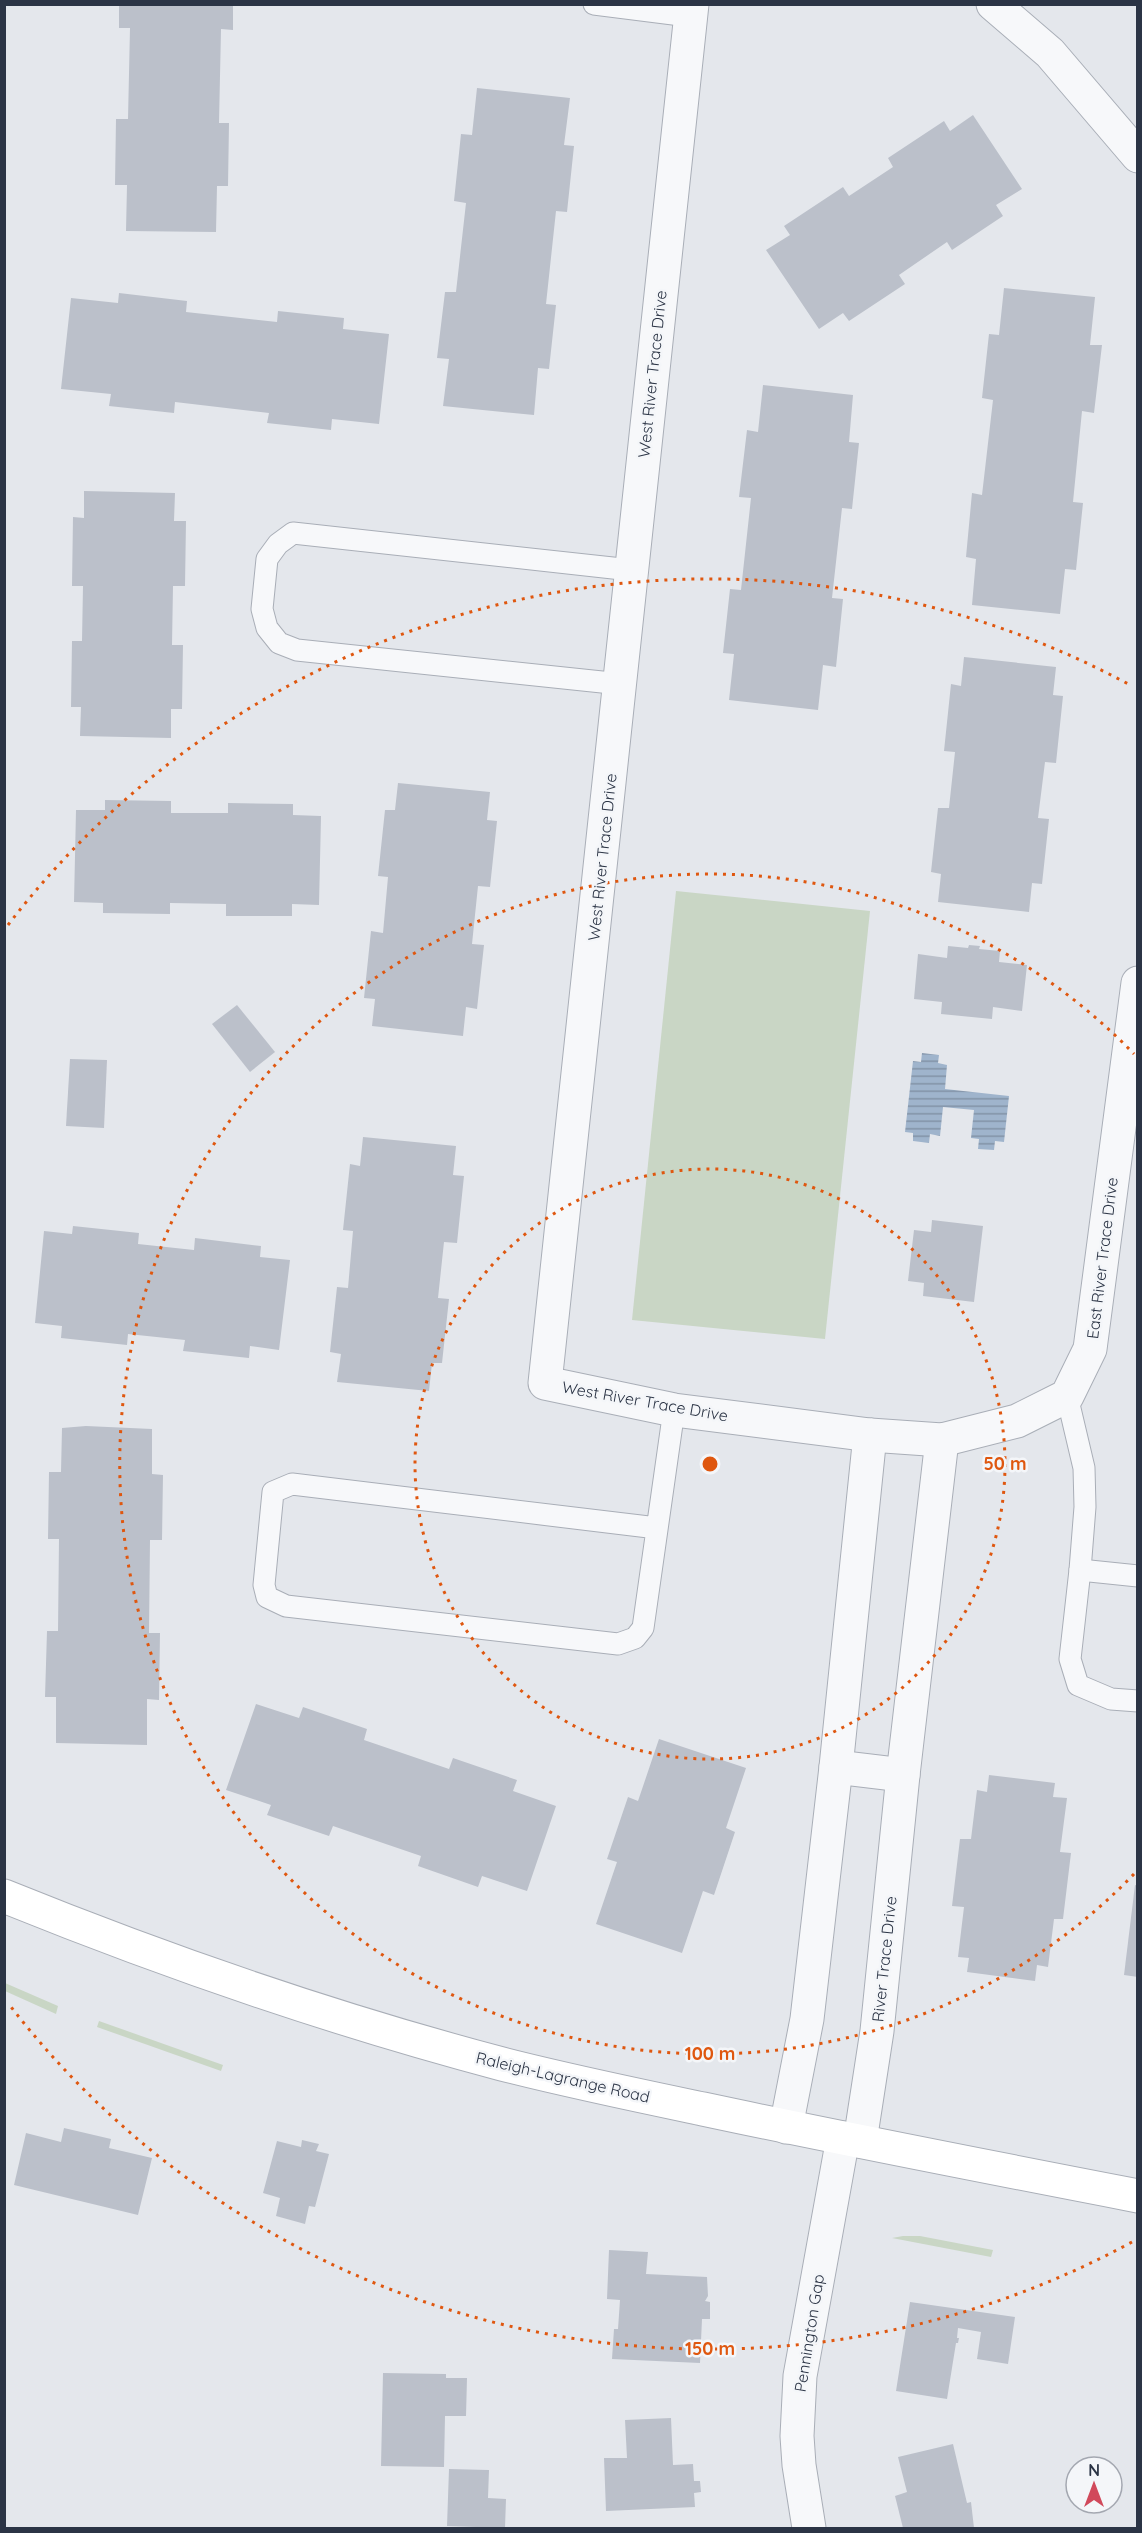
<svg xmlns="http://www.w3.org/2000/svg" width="1142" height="2533" font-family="Quicksand,sans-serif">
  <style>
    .green { fill: #c9d6c5 }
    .water { fill: url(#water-rules) }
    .building { fill: #bbc0ca }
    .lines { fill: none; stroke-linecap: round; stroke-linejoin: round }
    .lane-casing { stroke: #a9aeb7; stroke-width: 23 }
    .street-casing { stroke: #a9aeb7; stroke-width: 35 }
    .secondary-casing { stroke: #a9aeb7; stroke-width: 35 }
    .lane { stroke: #f7f8fa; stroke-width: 21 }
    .street { stroke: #f7f8fa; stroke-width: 33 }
    .secondary { stroke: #fff; stroke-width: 33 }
    .ring { fill: none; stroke: #df570f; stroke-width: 3; stroke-dasharray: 3 6 }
    .labels { text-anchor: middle; stroke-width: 5; stroke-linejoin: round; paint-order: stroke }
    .street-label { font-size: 16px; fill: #2b3445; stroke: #f4f6f9 }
    .centre { fill: #df570f; stroke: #f4f6f9; stroke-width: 3 }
    .ring-label { font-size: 18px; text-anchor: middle; font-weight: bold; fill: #df570f; stroke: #f4f6f9; stroke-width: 5; stroke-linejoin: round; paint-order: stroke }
  </style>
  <defs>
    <pattern id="water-rules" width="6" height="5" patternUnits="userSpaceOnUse" patternTransform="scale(1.5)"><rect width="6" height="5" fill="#9fb4cc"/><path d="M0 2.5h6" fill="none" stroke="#8293a7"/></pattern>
  </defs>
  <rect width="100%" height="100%" fill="#e4e7ec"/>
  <!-- green -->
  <g class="green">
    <polygon points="676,891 870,911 825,1339 632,1320"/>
    <polygon points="5,1983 58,2006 56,2014 5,1991"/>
    <polygon points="99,2021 223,2065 221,2071 97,2027"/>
    <polygon points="903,2236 920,2236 993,2250 991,2257 892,2238"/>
  </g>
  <!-- water -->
  <polygon class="water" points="922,1053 939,1055 938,1063 947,1065 945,1089 1009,1096 1004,1142 995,1141 994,1150 978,1149 979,1139 971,1138 974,1110 943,1107 940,1136 930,1134 929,1143 913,1141 913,1133 905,1132 913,1061 921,1062"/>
  <!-- building -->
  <g class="building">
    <polygon points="119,4 233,4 233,30 221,29 219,123 229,123 228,186 217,186 216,232 126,231 127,185 115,185 116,119 128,119 130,28 119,28"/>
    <polygon points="477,88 570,98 564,145 574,146 567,212 556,211 546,304 556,305 549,369 538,368 534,415 443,406 449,359 437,358 445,292 456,292 466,203 454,201 461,134 472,135"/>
    <polygon points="973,115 1022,189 996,205 1003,216 952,250 947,242 899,275 905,284 849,321 843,313 819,329 766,250 790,235 784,226 843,187 849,196 893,167 888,158 944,121 950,131"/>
    <polygon points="1004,288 1095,297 1090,345 1102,345 1094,413 1082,411 1073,502 1083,503 1076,570 1065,569 1060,614 972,605 976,559 966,557 972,493 982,495 993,400 982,398 989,334 999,335"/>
    <polygon points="119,293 187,301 186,312 277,322 278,311 344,318 343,329 389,334 379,424 332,419 331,430 267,423 269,413 175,402 174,413 109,406 111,394 61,389 71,298 118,303"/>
    <polygon points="763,385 853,395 849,442 859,443 852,509 842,508 832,598 843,599 836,667 823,665 818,710 729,700 734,654 723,653 730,589 741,590 751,498 739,497 747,430 758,432"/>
    <polygon points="84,491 175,493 174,521 186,521 185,586 173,586 172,645 183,645 182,709 171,709 171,738 80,736 81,707 71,707 72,641 82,641 83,586 72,586 73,517 84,518"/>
    <polygon points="964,657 1056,667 1053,695 1063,696 1056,763 1045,762 1038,818 1049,819 1042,884 1032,883 1029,912 938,902 941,874 931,872 938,808 949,808 955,752 944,751 951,684 961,686"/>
    <polygon points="398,783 490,792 487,820 497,821 490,887 478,886 472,944 484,945 477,1009 466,1007 463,1036 372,1026 375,999 364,998 371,931 383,933 388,877 378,876 385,810 395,810"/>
    <polygon points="105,800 171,801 171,813 228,813 228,803 293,804 293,815 321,816 319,905 292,904 292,916 226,916 226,904 170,903 170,914 103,913 103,903 74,902 76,810 105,810"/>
    <polygon points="969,945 980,946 979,949 1000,951 999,962 1027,965 1022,1011 993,1007 992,1019 941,1014 942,1002 914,999 918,954 947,958 948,946 968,948"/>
    <polygon points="237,1005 275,1052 250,1072 212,1024"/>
    <polygon points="70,1059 107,1060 104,1128 66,1126"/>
    <polygon points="363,1137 456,1146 453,1175 464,1176 457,1243 444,1242 438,1298 449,1299 442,1363 432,1363 429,1391 337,1382 341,1354 330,1352 337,1287 348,1288 353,1231 343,1230 350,1164 360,1166"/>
    <polygon points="932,1220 983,1226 974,1302 923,1296 924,1283 908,1281 914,1230 931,1232"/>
    <polygon points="73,1226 139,1233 138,1244 194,1250 195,1238 261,1246 260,1257 290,1260 279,1350 250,1346 249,1358 183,1351 185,1340 128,1334 127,1345 61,1338 62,1326 35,1323 44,1231 72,1234"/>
    <polygon points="86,1426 152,1429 152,1474 163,1475 162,1540 150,1540 149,1633 160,1633 159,1700 147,1699 147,1745 56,1743 56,1697 45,1697 47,1631 58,1631 59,1539 48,1539 49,1472 61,1472 62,1428"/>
    <polygon points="256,1704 299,1718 303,1707 367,1729 364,1740 449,1769 453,1758 517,1780 513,1791 556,1806 527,1891 482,1876 478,1887 418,1866 421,1856 333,1826 329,1836 267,1815 271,1805 226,1790"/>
    <polygon points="659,1739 746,1768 726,1828 735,1832 714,1895 703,1891 682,1953 596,1924 617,1862 607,1859 628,1797 638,1801"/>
    <polygon points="989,1775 1055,1783 1053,1797 1067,1798 1060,1852 1071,1853 1063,1919 1054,1919 1048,1967 1037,1965 1035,1981 967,1972 969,1958 958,1957 964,1907 952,1906 960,1839 971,1839 977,1790 987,1792"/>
    <polygon points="1135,1885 1138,1886 1138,1977 1124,1975"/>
    <polygon points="64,2128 111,2139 109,2148 152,2158 138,2215 14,2185 26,2133 61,2142"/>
    <polygon points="302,2140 319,2144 316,2151 329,2154 315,2207 309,2206 305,2224 276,2216 280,2198 263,2193 277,2141 301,2147"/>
    <polygon points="609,2250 648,2252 646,2274 707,2277 708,2296 705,2301 710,2302 710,2319 702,2319 700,2363 612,2359 614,2329 618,2329 620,2300 607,2299"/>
    <polygon points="910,2302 1015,2317 1008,2364 977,2359 981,2332 958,2328 957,2338 959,2338 958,2343 956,2343 947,2399 896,2391"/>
    <polygon points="383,2373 446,2374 446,2378 467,2378 466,2416 445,2416 444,2467 381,2466"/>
    <polygon points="671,2418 673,2465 693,2464 694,2481 700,2481 701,2492 694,2493 695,2507 606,2511 604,2458 627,2458 625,2420"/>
    <polygon points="953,2444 967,2503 971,2502 974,2528 903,2528 895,2496 907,2492 898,2457"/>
    <polygon points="449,2469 489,2470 488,2498 506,2499 505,2528 447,2526"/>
  </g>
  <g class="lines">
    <!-- lane casing -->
    <g class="lane-casing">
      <g id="lane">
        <polyline points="594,4 689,16"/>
        <polyline points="621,684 297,650 279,643 267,628 262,609 267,559 278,544 293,533 631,570"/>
        <polyline points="1067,1396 1084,1468 1085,1507 1080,1570 1070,1659 1078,1685 1111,1699 1138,1701"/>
        <polyline points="657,1528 292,1484 273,1492 264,1585 267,1597 286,1606 618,1644 635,1638 643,1628 674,1410"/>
        <polyline points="1080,1570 1138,1576"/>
      </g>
    </g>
    <!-- street casing -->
    <g class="street-casing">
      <g id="street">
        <polyline points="692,4 545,1383 674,1410 870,1435 942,1440 1017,1421 1067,1396 1090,1349 1138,983"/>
        <polyline points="993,4 1050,53 1138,156"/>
        <polyline points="836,1767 903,1775"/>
        <polyline points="786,2127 807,2019 836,1767 870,1435"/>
        <polyline points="860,2141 877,2031 903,1775 942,1440"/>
        <polyline points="809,2528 799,2465 797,2436 800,2376 843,2138"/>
      </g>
    </g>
    <!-- secondary casing -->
    <g class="secondary-casing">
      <path id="secondary" d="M4,1896C167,1962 332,2019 502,2064C568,2081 636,2095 703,2109C848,2140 993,2168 1138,2196"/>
    </g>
    <!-- lane -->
    <use href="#lane" class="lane"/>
    <!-- street -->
    <use href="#street" class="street"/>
    <!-- secondary -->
    <use href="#secondary" class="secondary"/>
  </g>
  <!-- distance rings -->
  <g class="ring">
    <circle cx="710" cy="1464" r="295"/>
    <path d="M1134 1874A590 590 0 1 1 1134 1054"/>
    <path d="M1132 2242A885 885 0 0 1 8 2003M8 925A885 885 0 0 1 1132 686"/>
  </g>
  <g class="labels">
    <!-- street labels -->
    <g class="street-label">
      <text transform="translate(652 374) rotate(-84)" y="6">West River Trace Drive</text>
      <text transform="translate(602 857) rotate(-84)" y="6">West River Trace Drive</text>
      <text transform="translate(1102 1258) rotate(-83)" y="6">East River Trace Drive</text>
      <text transform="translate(645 1401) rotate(10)" y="6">West River Trace Drive</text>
      <text transform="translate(884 1959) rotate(-84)" y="6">River Trace Drive</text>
      <text transform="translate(563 2077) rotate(13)" y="6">Raleigh-Lagrange Road</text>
      <text transform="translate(809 2333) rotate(-81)" y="6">Pennington Gap</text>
    </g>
  </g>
  <circle cx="710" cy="1464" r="9" class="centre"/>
  <g class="ring-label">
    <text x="1005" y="1470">50 m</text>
    <text x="710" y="2060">100 m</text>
    <text x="710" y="2355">150 m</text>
  </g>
  <!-- border -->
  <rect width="1142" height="2533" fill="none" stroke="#2b3445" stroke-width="12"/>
  <!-- north arrow -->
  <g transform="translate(1094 2485)"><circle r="28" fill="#f4f6f9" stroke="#a4a8b1" stroke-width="1.5"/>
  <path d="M0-4.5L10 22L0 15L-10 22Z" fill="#d1495b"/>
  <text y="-9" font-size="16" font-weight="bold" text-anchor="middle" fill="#2b3445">N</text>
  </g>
</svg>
